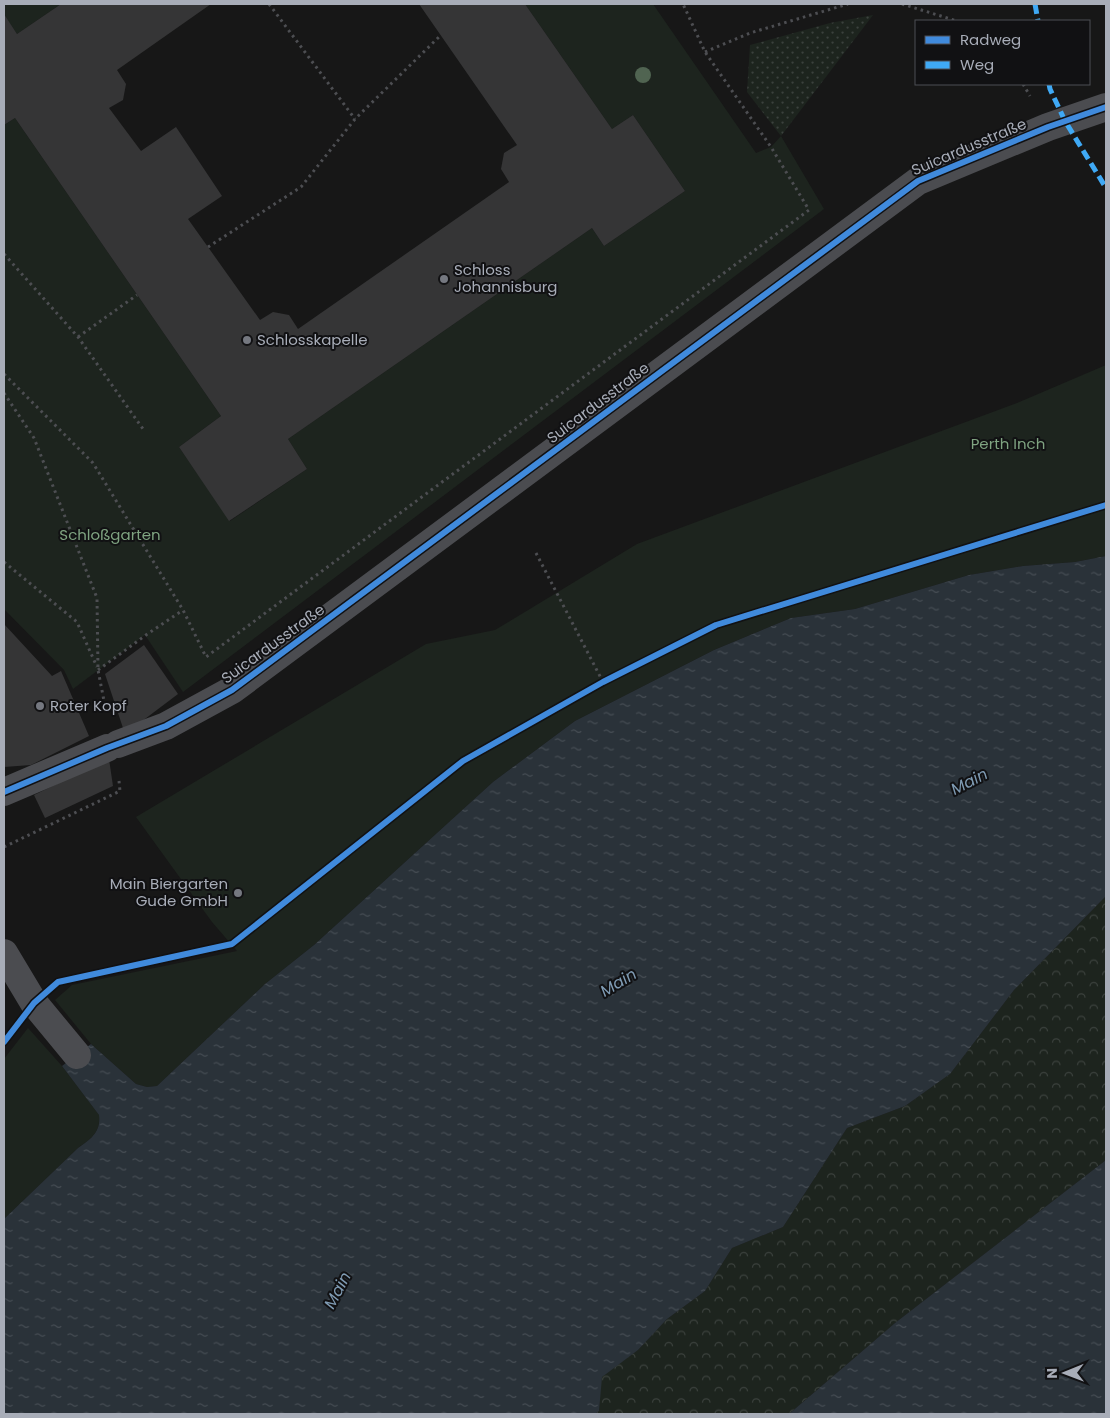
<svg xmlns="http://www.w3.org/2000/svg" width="1110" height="1418" font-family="Poppins,sans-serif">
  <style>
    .green { fill: #1d241e }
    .forest { fill: url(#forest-crowns) }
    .garden { fill: url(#garden-dots) }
    .water { fill: url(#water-ripples) }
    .building { fill: #353536 }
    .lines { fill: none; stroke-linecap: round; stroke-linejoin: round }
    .path { stroke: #4d4e52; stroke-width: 3; stroke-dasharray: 2.5 4; stroke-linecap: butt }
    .minor { stroke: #4b4c50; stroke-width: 28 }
    .quiet { stroke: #3fa9f5; stroke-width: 5; stroke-dasharray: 10 5; stroke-linecap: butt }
    .cycleway-casing { stroke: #111113; stroke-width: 9 }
    .cycleway { stroke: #408adc; stroke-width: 6 }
    .tree { fill: #506451 }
    .poi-dot { fill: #757880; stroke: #111113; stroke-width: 2 }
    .labels { text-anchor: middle; stroke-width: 4; stroke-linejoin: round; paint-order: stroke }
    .street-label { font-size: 15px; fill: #a8adb8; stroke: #111113 }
    .poi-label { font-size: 15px; fill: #a8adb8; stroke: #111113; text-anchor: start }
    .park-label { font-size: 15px; fill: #7fa381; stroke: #111113 }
    .water-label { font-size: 16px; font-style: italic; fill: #7f9bb3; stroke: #111113 }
  </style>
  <defs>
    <pattern id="forest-crowns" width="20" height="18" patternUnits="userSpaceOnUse" patternTransform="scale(1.25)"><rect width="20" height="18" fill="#1d241e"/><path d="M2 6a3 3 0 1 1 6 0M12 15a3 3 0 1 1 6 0" fill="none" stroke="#3b413d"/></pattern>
    <pattern id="garden-dots" width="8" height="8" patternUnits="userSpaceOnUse" patternTransform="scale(1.25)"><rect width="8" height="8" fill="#1d241e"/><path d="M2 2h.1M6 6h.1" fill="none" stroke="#3b413d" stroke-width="1.8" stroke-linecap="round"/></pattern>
    <pattern id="water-ripples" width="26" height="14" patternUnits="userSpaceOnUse" patternTransform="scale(1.25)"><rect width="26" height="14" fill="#2a3239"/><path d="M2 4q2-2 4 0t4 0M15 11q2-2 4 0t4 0" fill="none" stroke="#464d54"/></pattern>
  </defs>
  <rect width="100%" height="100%" fill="#171717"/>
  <!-- green -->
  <g class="green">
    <polygon points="4,4 61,4 17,34 4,15"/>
    <polygon points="525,4 653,4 756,153 771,147 781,136 824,209 183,692 145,635 73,689 64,670 4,609 4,125 15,118 221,416 179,447 230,521 307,469 288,439 592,228 604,246 685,191 633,115 612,129"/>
    <polygon points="1106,365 1106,556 1075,562 1023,566 969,575 855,609 791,618 714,650 575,721 493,782 314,945 265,984 157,1086 147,1087 136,1084 91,1044 55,1000 72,985 237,951 212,922 136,817 426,644 495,630 637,544 1017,403"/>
    <path d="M28,1028L62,1066L99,1115C101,1132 91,1139 78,1148L4,1219V1059Z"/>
  </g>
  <!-- forest -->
  <polygon class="forest" points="1106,896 1106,1160 895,1323 789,1414 595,1414 599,1411 601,1377 638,1350 667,1319 705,1291 732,1248 783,1227 847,1128 905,1106 950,1074 1014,990"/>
  <!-- garden -->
  <polygon class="garden" points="873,15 781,136 747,92 750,45 830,23"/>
  <!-- water -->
  <g class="water">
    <path d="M1106,556V896L1014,990L950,1074L905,1106L847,1128L783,1227L732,1248L705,1291L667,1319L638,1350L602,1377L599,1411L595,1414H4V1219L78,1148C91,1139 101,1132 99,1115L62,1066L91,1044L136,1084L147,1087L157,1086L265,984L314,945L493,782L575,721L714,650L791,618L855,609L969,575L1023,566L1075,562Z"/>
    <polygon points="1106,1160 1106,1414 789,1414 895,1323"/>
  </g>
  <!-- building -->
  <g class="building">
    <polygon points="61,4 211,4 117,70 126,84 123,100 109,108 141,151 176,127 222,196 188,219 260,320 273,312 289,315 298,329 509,182 501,169 504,153 517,145 419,4 525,4 612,129 633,115 685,191 604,246 592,228 288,439 307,469 229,521 179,447 221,416 15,118 4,125 4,14 17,34"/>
    <polygon points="4,624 52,676 61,671 89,736 31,765 4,767"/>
    <polygon points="144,645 178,694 125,734 105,674"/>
    <polygon points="109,759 113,786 45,818 34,795"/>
  </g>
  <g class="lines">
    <!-- path -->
    <g class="path">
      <polyline points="269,4 355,119"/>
      <polyline points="902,4 957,21"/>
      <polyline points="705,52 750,33 848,4"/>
      <polyline points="1023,84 1030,96"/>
      <polyline points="208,247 301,187 355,119 441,35"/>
      <polyline points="4,254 78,337 143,429"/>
      <polyline points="78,337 137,295"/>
      <polyline points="4,374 93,463 183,610 206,657 809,210 771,147 705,52 683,4"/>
      <polyline points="4,393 34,438 97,598 98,670 106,711"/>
      <polyline points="536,553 603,682"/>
      <polyline points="4,562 77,622 97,667"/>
      <polyline points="98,670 146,635 183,610"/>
      <polyline points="4,847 120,791 119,781"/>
    </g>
    <!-- minor -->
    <g class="minor">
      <polyline points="118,744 166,726 232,690 918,181 1048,127 1106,107"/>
      <polyline points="4,792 107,748"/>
      <polyline points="4,953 34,1003 77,1055"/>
    </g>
    <!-- quiet -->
    <g class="quiet">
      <polyline points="1035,4 1038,21"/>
      <polyline points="1049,84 1050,89 1065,121 1106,188"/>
    </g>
    <!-- cycleway casing -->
    <g class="cycleway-casing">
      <g id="cycleway">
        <polyline points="4,792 107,748 166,726 232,690 918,181 1048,127 1106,107"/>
        <polyline points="4,1042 34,1003 58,982 232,944 463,761 603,682 716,625 1106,505"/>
      </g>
    </g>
    <!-- cycleway -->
    <use href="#cycleway" class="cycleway"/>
  </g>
  <!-- trees -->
  <circle class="tree" cx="643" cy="75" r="8"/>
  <!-- markers -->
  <g class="poi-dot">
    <circle cx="444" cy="279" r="5"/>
    <circle cx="247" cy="340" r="5"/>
    <circle cx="40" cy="706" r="5"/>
    <circle cx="238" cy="893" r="5"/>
  </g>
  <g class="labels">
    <!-- street labels -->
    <g class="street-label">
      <text transform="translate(969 147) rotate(-23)" y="5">Suicardusstraße</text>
      <text transform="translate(598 403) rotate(-37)" y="5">Suicardusstraße</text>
      <text transform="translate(273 644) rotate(-36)" y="5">Suicardusstraße</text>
    </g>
    <!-- poi labels -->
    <g class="poi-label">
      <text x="454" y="275">Schloss<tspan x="454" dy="17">Johannisburg</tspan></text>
      <text x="257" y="345">Schlosskapelle</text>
      <text x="50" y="711">Roter Kopf</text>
      <text x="228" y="889" text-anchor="end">Main Biergarten<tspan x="228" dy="17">Gude GmbH</tspan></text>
    </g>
    <!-- park labels -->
    <g class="park-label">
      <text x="1008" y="449">Perth Inch</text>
      <text x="110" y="540">Schloßgarten</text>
    </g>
    <!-- water labels -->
    <g class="water-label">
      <text transform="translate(969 781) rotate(-27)" y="6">Main</text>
      <text transform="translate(618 982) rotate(-31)" y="6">Main</text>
      <text transform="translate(337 1290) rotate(-62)" y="6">Main</text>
    </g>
  </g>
  <!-- border -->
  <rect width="1110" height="1418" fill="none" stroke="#a8adb8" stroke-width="10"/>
  <!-- legend -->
  <rect x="915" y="20" width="175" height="65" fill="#111113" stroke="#4d4f55"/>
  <rect x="925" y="36" width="25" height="8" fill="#408adc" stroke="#4d4f55"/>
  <text x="960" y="45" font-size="15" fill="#a8adb8">Radweg</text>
  <rect x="925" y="61" width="25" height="8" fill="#3fa9f5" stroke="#4d4f55"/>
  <text x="960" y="70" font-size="15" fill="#a8adb8">Weg</text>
  <!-- north arrow -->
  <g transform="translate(1065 1373) rotate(269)" stroke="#111113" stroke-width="4" paint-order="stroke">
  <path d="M0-4L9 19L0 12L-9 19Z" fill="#a8adb8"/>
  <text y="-8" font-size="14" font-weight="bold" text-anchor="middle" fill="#a8adb8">N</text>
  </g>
</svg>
